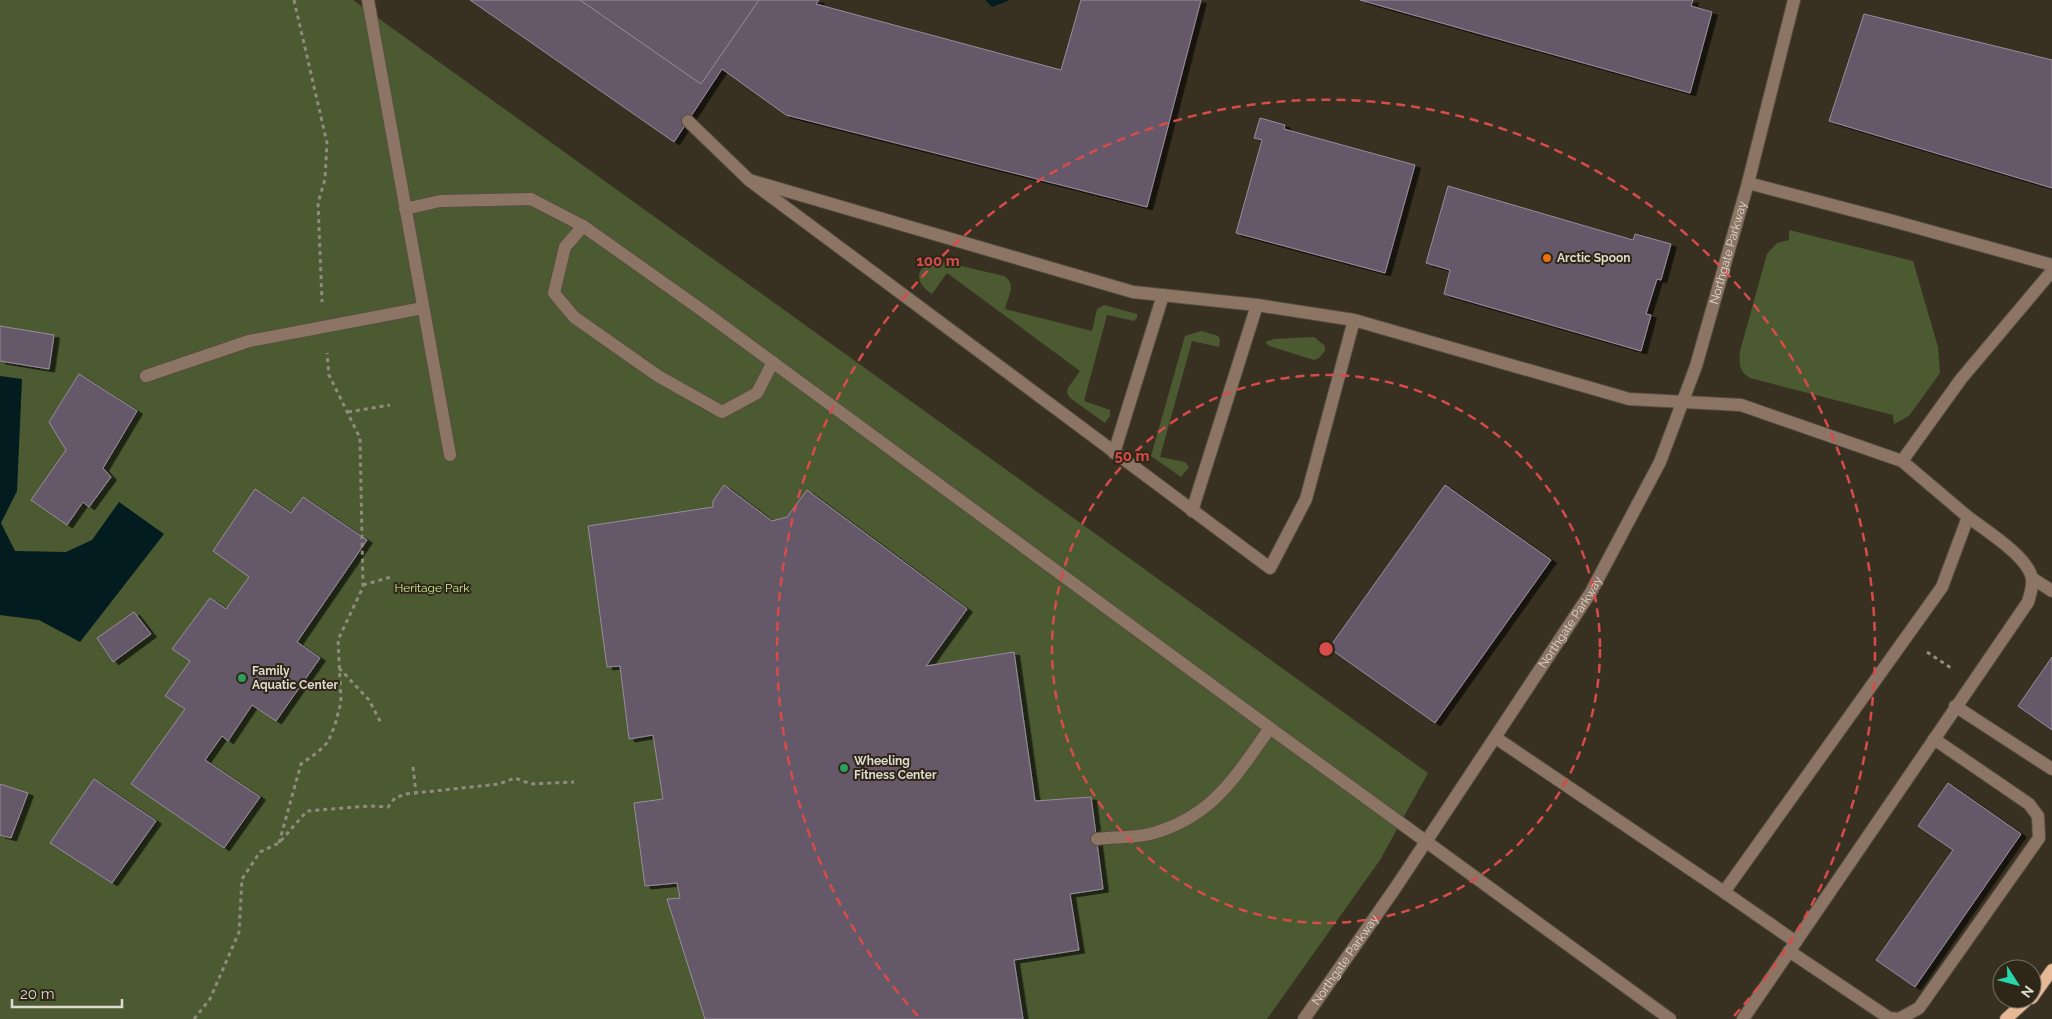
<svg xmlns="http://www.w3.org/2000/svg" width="2052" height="1019" font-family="Raleway,sans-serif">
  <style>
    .green { fill: #4c5a32 }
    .water { fill: #021c1f }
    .building { fill: #655969; stroke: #988c9d; filter: url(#shadow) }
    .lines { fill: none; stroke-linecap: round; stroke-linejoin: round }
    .minor-casing { stroke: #564f40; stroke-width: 14 }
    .major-casing { stroke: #564f40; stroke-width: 14 }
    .path { stroke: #908b7f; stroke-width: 3; stroke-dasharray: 4 4; stroke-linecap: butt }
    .minor { stroke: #8c7565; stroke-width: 12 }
    .major { stroke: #e7b896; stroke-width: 12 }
    .ring { fill: none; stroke: #d74c4a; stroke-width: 2.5; stroke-dasharray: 9 6 }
    .food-dot { fill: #e8710a; stroke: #2e2718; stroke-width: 2 }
    .leisure-dot { fill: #2e9e5b; stroke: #2e2718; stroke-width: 2 }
    .labels { text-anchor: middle; stroke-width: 4; stroke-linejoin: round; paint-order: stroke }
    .street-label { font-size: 12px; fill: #dddad0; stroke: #2e2718 }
    .poi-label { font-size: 12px; font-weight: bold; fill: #dddad0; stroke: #2e2718; text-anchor: start }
    .park-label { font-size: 12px; fill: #cbe994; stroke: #2e2718 }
    .centre { fill: #d74c4a; stroke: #2e2718; stroke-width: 2.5 }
    .ring-label { font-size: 15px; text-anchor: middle; font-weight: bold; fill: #d74c4a; stroke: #2e2718; stroke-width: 4; stroke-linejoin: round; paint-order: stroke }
  </style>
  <defs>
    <filter id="shadow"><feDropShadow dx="5.5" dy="3" stdDeviation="0" flood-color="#0009"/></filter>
  </defs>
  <rect width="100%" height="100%" fill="#383121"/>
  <!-- green -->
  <g class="green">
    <polygon points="0,0 353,0 1428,773 1380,860 1267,1019 0,1019"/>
    <path d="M1789,230L1913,261L1938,347L1940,373L1909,416L1894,424L1893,415L1750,378C1739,371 1739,364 1740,351L1767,254L1777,243L1789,240Z"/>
    <path d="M931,259L1004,276C1017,285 1008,296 1005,309L1092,331L1097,309L1104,305L1137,314V318L1134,321L1107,315L1084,401L1110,410V416L1105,423L1070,398L1067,393L1068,388L1080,371L947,273L932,294C914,282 916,271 931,259Z"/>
    <polygon points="1201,331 1218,336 1220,339 1219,347 1192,341 1160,457 1185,462 1189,467 1181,477 1151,456 1185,336"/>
    <polygon points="1314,337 1325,346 1325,351 1319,358 1314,360 1269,346 1265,342 1274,339"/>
  </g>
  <!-- water -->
  <g class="water">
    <polygon points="985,0 1010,0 992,7"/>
    <polygon points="0,376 22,379 17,491 1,523 15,551 66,552 92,540 119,502 164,534 80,642 39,620 0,615"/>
  </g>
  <!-- building -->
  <g class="building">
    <polygon points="470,0 819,0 816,4 1061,70 1081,0 1201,0 1147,207 786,115 722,69 674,142"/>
    <polygon points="580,0 759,0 701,84"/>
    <polygon points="1360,0 1693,0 1691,6 1712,12 1690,93"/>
    <polygon points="1864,14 2052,60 2052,188 1829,121"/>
    <polygon points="1260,118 1285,125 1284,129 1415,165 1385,273 1236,233 1262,140 1254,138"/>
    <polygon points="1448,186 1633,240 1635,234 1671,244 1661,280 1657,279 1646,314 1651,315 1641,351 1444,294 1450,270 1426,263"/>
    <polygon points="0,326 54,335 49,369 0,361"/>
    <polygon points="79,374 137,411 103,468 111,477 89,507 83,502 67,525 31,500 66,450 49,422"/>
    <polygon points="724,485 772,521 787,517 807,490 967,609 926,666 1014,652 1035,801 1091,797 1103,889 1070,894 1079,950 1014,960 1023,1019 705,1019 667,899 680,898 677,883 645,886 634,803 663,799 653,735 629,739 620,666 607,667 588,526 713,507 713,501"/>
    <polygon points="1445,485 1551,560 1435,723 1329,648"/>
    <polygon points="255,489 291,513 303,497 367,540 297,642 320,658 276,721 252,705 228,741 222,736 205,760 260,797 224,848 131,784 185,709 165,696 190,661 172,649 210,598 226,609 249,577 213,551"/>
    <polygon points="134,612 151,634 113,662 97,638"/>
    <polygon points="2052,657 2052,730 2018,706"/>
    <polygon points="94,779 156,821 112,883 50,843"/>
    <polygon points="1948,783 2021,834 1915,987 1876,960 1953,850 1918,826"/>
    <polygon points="0,784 28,793 11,838 0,835"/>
  </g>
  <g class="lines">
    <!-- minor casing -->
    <g class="minor-casing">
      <g id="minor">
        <polyline points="368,0 450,455"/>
        <polyline points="688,121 749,180"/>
        <polyline points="1748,183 1893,221 2052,265"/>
        <polyline points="405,209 440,201 531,199 583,226 703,311 1270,728 1670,1019"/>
        <polyline points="583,226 565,247 554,293 574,317 658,376 722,412 757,393 773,362"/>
        <polyline points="1354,320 1257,305 1133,292 749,180 1270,568 1306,499 1354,320 1629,399 1741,405 1902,461"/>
        <polyline points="146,376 249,341 423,308"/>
        <polyline points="1114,453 1163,295"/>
        <polyline points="1192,511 1257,305"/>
        <polyline points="2032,578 2052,591"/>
        <polyline points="1955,706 2052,769"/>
        <polyline points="1496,738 1724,892 1942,587 1968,517 1902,461 1961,379 2052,271"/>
        <path d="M1097,839C1114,837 1133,838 1150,834C1213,817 1235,777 1270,728"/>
        <polyline points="1724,892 1796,942"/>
        <polyline points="1789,951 1889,1018 1899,1019 1919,1008 2039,838 2038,816 2029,804 1934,739"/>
        <path id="s1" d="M1304,1019L1396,887L1591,592L1660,462L1696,366L1748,183L1794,0"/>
        <path d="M1743,1019L2028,602C2030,595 2033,587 2032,579C2029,557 1985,530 1968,517"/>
      </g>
    </g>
    <!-- major casing -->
    <g class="major-casing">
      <g id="major">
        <polyline points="2032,998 2052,970"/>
        <polyline points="2006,1019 2028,999"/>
      </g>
    </g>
    <!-- path -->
    <g class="path">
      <polyline points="294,0 327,143 325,179 318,203 322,302"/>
      <polyline points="348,412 390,405"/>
      <polyline points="363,585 391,577"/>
      <polyline points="1927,652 1951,668"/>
      <polyline points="339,668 369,700 382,725"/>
      <polyline points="413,767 416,793"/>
      <polyline points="279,843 301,764 318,752 328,742 335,725 341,702 338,640 363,587 360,438 329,375 327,353"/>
      <polyline points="194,1019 210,999 239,932 242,879 260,852 279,843 307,811 369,806 388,807 395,798 406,794 499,784 515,778 531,784 574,782"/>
    </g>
    <!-- minor -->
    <use href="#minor" class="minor"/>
    <!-- major -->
    <use href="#major" class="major"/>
  </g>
  <!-- distance rings -->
  <g class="ring">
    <circle cx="1326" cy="649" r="274"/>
    <path d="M918 1016A549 549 0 1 1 1734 1016"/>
  </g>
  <!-- markers -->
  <circle class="food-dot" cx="1547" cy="258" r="5"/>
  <g class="leisure-dot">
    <circle cx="242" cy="678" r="5"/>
    <circle cx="844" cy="768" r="5"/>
  </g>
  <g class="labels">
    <!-- street labels -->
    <g class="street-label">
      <text dy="4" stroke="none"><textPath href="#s1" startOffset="882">Northgate Parkway</textPath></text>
      <text dy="4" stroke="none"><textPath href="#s1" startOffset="478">Northgate Parkway</textPath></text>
      <text dy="4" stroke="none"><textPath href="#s1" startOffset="72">Northgate Parkway</textPath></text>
    </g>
    <!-- poi labels -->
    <g class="poi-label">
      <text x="1557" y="262">Arctic Spoon</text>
      <text x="252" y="675">Family<tspan x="252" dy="14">Aquatic Center</tspan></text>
      <text x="854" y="765">Wheeling<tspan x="854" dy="14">Fitness Center</tspan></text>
    </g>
    <!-- park labels -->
    <g class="park-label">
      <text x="432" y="592">Heritage Park</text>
    </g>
  </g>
  <circle cx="1326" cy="649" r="8" class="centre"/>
  <g class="ring-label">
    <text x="938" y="266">100 m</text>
    <text x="1132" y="461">50 m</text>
  </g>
  <!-- north arrow -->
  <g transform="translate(2017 984) rotate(126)"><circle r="24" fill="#2e2718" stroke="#746f62"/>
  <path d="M0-4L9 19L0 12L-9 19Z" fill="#2ad5ac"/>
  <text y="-8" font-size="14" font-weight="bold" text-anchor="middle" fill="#dddad0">N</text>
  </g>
  <!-- scale -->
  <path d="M12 999v8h110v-8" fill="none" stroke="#dddad0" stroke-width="2.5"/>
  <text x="20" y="999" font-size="15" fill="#dddad0" stroke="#2e2718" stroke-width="4" paint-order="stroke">20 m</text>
</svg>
